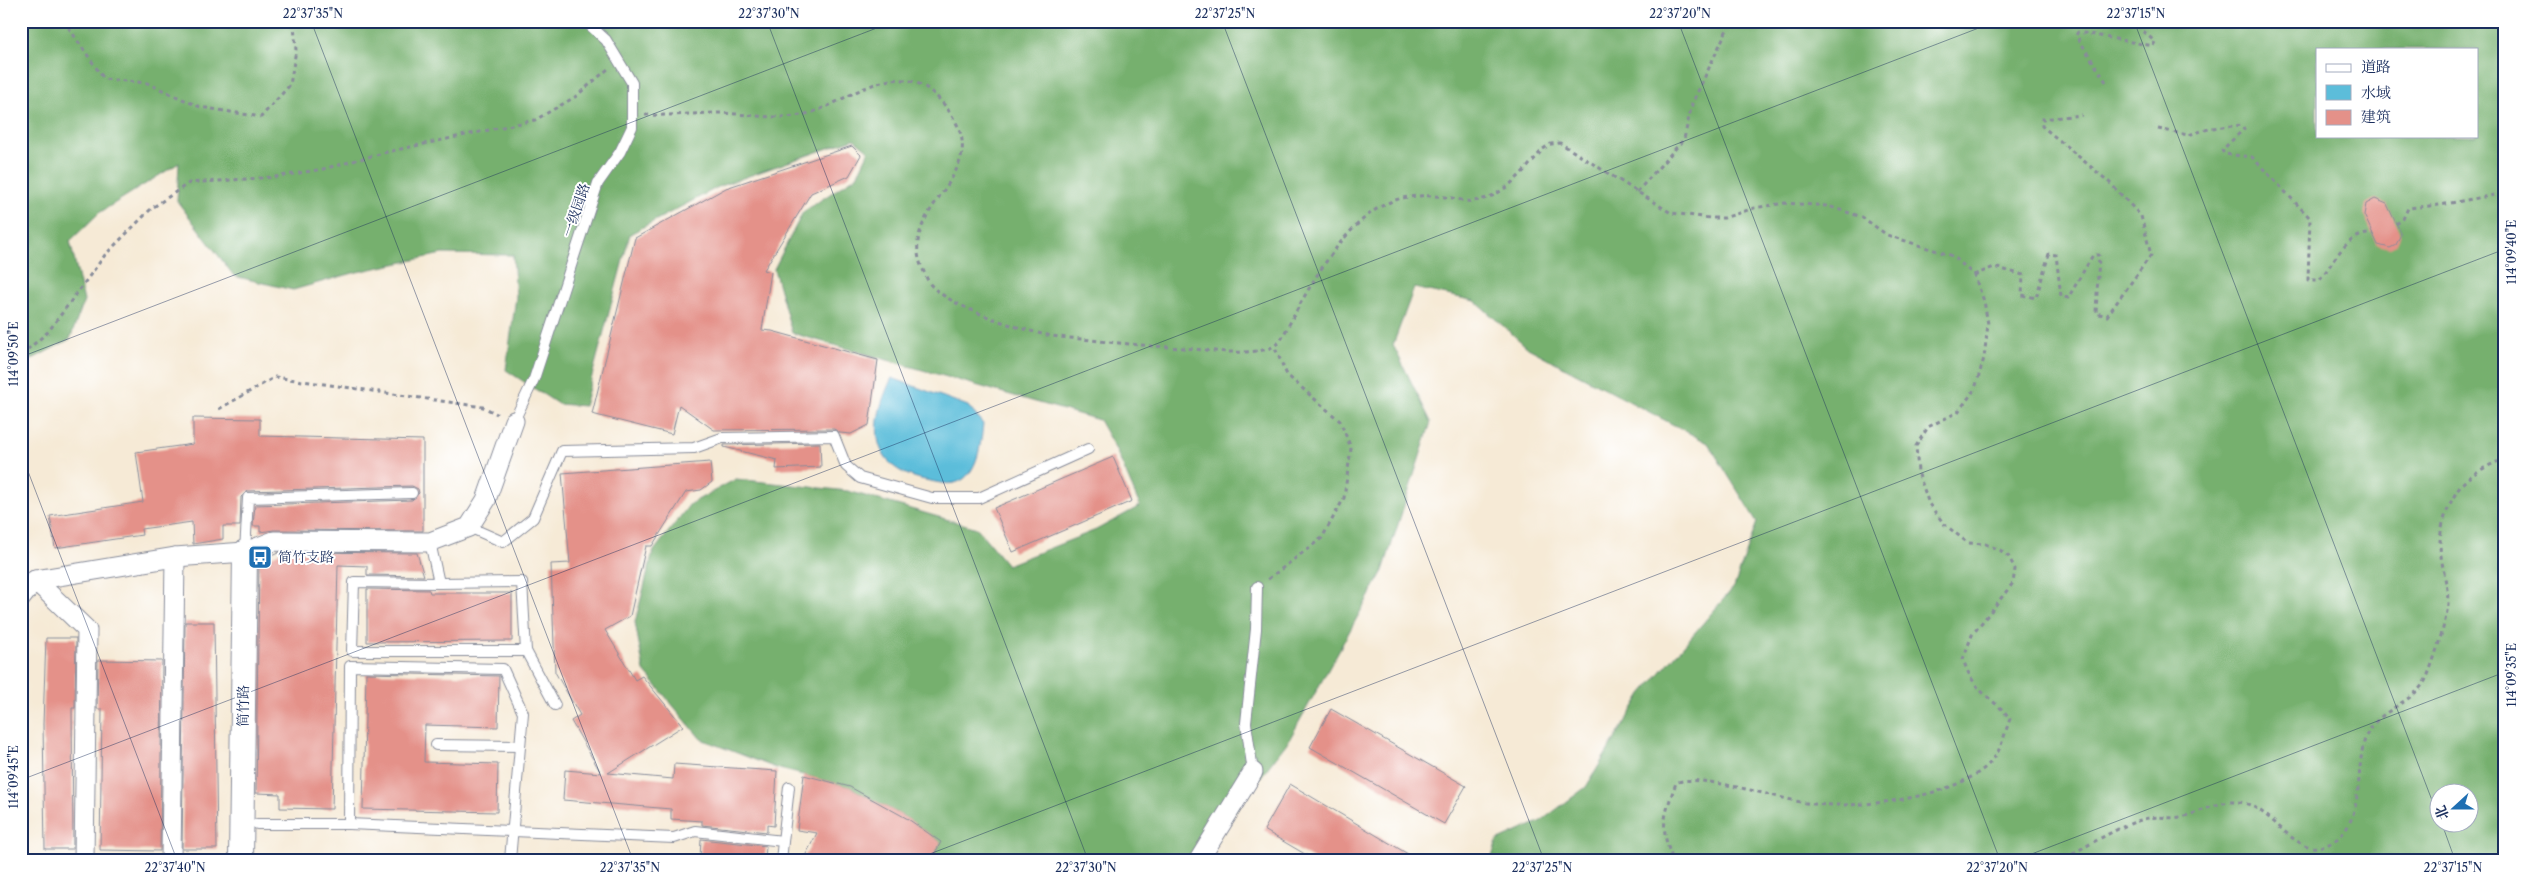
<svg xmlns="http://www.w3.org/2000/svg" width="2526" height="881" font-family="'Libre Caslon Text','Noto Serif SC',serif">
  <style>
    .forest { fill: #76b06e; stroke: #487066; fill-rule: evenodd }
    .water { fill: #5cbdda; stroke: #3c769c }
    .building { fill: #e49189 }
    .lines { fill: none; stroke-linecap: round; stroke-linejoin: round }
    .service-casing { stroke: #888c9a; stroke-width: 12 }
    .minor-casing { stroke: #888c9a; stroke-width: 21 }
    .tertiary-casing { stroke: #888c9a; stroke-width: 26 }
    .path { stroke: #888c9a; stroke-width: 3; stroke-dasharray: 4 4; stroke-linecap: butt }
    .service { stroke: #fff; stroke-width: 10 }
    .minor { stroke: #fff; stroke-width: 19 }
    .tertiary { stroke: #fff; stroke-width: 24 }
    .ticks { fill: none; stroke: #1b2f5e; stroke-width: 1; stroke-opacity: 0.45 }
    .labels { text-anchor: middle; stroke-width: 4; stroke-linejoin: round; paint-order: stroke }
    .street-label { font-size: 14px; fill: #1b2f5e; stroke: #fff }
    .poi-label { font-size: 14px; fill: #1b2f5e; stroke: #fff; text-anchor: start }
    .neatline { fill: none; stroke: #1b2f5e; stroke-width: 2 }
    .ticks-label { font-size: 12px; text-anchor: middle; fill: #1b2f5e }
  </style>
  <rect width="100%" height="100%" fill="#fff"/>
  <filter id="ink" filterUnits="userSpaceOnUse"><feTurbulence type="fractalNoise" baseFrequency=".02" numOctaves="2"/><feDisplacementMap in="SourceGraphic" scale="10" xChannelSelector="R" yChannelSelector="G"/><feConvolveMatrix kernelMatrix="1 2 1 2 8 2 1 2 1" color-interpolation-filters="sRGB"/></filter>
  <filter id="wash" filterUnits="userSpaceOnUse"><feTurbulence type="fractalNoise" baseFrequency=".0096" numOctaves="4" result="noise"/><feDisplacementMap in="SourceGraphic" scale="20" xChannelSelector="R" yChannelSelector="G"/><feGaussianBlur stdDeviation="1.12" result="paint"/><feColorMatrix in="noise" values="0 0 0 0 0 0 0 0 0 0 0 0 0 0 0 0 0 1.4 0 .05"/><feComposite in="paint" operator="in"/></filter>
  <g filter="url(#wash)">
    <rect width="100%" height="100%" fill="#f6ead6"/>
    <!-- forest -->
    <path class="forest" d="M21,21H2505V860H1491L1497,841L1541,821L1586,787L1642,694L1734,587L1757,522L1708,443L1528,348L1475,301L1414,288L1393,345L1431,422L1383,571L1289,740L1197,860H931L941,842L908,819L850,787L776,768L701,739L644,671L635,622L653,552L690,504L736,479L848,491L977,528L1007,565L1096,530L1140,506L1116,450L1099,420L792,333L774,269L803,212L857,176L869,151L854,139L720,186L630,234L584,406L558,404L506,370L516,297L513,255L442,254L357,272L293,290L234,276L177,201L179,163L99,213L70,241L84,301L70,339L21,365ZM2317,49H2477V136H2317ZM2438,794H2468V824H2438Z"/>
    <!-- water -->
    <path class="water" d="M892,378L968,406L983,424C981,441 979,469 962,480C950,487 938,482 925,480C867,468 870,422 892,378Z"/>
    <g id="blocks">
      <!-- building -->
      <g class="building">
        <polygon points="852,146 861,155 849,176 811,193 764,270 771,272 762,330 772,331 878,360 869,425 851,434 840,433 834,429 714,430 679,405 672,434 592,414 635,238 726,188"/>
        <polygon points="2375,199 2387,204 2401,234 2396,245 2390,248 2378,245 2364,215 2366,204"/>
        <polygon points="193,418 260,419 260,436 423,440 423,531 274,530 260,532 260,526 253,526 255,505 412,500 419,493 418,489 412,486 248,491 241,497 240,526 223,526 223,539 193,544 192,522 141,529 142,535 55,548 50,516 143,502 136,452 193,444"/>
        <polygon points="820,443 821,467 776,469 777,460 724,447 724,445"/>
        <polygon points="1113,457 1132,501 1013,552 994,508"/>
        <polygon points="710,462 712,482 701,490 686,492 652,546 646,546 630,616 605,630 635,680 642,676 683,726 608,773 673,779 674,764 777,771 774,826 767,825 767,832 702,825 702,821 671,819 671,809 563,800 565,770 601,773 571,721 580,715 555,672 551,564 570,563 562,473"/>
        <polygon points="280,552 417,553 424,576 367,575 367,566 338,565 332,809 280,808 280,794 256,793 259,562"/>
        <polygon points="367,589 429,590 430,593 512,593 512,641 367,642"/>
        <polygon points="185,622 214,622 217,849 182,849"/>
        <polygon points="46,638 76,638 75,708 72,708 73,849 45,849 43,724"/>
        <polygon points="98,660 162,661 160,851 100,850 102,709 97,709"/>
        <polygon points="366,673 499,676 498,727 425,725 424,762 498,764 497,812 363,809"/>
        <polygon points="1331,709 1466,786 1444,824 1310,747"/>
        <polygon points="804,775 850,787 908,819 941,842 931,860 803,860 817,833 797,830"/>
        <polygon points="1290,784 1418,860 1315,860 1264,830"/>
        <polygon points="701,839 766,846 765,860 700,858"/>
      </g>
    </g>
  </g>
  <g filter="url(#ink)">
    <use href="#blocks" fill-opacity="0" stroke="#888c9a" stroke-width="1"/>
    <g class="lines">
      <!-- service casing -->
      <g class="service-casing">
        <g id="service">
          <polyline points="514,421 534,379 598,183 620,152 632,127 632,83 606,40 585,21"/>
          <polyline points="469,527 503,542 533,518 562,451 694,448 722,438 834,436 846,466 860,478 932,498 979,498 1088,449"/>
          <polyline points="430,542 439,583 354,582 352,651 526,651 522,582 439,583"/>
          <polyline points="245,552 248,498 412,493"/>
          <polyline points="526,651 555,705"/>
          <polyline points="436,745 520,746"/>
          <polyline points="1253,772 1246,723 1256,629 1257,587"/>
          <polyline points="257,824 349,824 674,838 695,831 783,841"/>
          <polyline points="349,824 350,666 503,669 523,713 510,860"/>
          <polyline points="781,860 789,787"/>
        </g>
      </g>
      <!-- minor casing -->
      <g class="minor-casing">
        <g id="minor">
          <polyline points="35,580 87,630 84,860"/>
          <polyline points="21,598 35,580 175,557 245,552 274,541 430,542 469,527 486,500 514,421"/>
          <polyline points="171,860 175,557"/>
          <polyline points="1199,860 1253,772"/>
        </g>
      </g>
      <!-- tertiary casing -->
      <g class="tertiary-casing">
        <polyline id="tertiary" points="241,860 245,552"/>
      </g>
      <!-- path -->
      <g class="path">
        <polyline points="64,21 104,79 147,83 200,107 261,117 290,85 296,50 294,25 298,21"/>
        <polyline points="2106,82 2076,35 2078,32 2153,46 2155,42 2133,21"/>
        <path d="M645,115C671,116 696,113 721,113C752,114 781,122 813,112C847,101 887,64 925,87C937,95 947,107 954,119C990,177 897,208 922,268C925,273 927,280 930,284C948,306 1014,327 1042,334C1055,337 1069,338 1082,339C1115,343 1149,346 1183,348C1208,350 1238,355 1263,350C1271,349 1276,345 1281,340C1305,294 1341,223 1390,202C1409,194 1433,195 1453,198C1459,199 1466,202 1472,201C1503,199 1524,171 1543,149L1551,144L1560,143L1671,213L1710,218H1724L1754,208L1785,203L1828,206L1862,217L1887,235L1953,256L1974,275L1984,301L1988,324L1984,358L1975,389L1958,412L1928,427L1916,446L1918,472L1929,504L1944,524L1968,543L1985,544L2000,550L2009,557L2015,569L2013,583L1972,635L1963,659C1968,675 1976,688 1990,699C1998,706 2004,710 2010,719C2005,732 2002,747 1994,758C1964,799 1853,810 1806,803C1781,799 1694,772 1676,783C1664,816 1659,827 1673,860"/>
        <path d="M2158,129L2188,135L2212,128L2242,125L2244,129L2222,150L2224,154L2252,157L2310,218L2308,280H2320C2334,261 2347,232 2373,234"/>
        <polyline points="1637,192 1684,139 1692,104 1731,21"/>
        <polyline points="2396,224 2403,219 2408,208 2440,205 2505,193"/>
        <polyline points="1974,275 1994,267 2023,275 2022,295 2036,298 2049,254 2056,255 2061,296 2068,298 2093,255 2099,255 2096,313 2107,316 2151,255 2141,216 2109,182 2042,126 2042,119 2082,115"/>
        <polyline points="21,355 48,332 105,255 152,208 189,183 275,177 323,169 387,152 535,120 575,97 608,69"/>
        <polyline points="219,409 275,377 483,407 497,414"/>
        <polyline points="1268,579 1322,538 1344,498 1351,448 1340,421 1287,375 1274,346"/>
        <path d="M2058,860C2087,848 2113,828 2144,819C2157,815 2172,820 2185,816C2201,812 2219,801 2236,802C2273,802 2295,867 2334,841C2365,821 2355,769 2365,739C2375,709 2413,705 2426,679C2432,667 2448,616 2448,603C2448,583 2440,563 2440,542C2440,523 2454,487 2471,476C2481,469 2493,463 2505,459"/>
      </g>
      <!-- service -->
      <use href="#service" class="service"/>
      <!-- minor -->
      <use href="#minor" class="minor"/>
      <!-- tertiary -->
      <use href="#tertiary" class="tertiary"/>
    </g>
  </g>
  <!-- ticks -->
  <path class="ticks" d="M311,21L633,860M767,21L1088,860M1222,21L1544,860M1678,21L2000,860M2134,21L2438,816M21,357L895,21M21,453L177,860M21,780L1997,21M2442,824L2455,860M914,860L2505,249M2016,860L2505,672"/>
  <!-- icons -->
  <defs>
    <g id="bus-square" transform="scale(1.25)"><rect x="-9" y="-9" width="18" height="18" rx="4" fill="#1f6fb2" stroke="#fff"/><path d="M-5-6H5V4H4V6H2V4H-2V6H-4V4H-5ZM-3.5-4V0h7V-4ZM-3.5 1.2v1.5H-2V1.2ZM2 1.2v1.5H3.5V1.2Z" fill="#fff"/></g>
  </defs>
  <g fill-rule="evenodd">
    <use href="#bus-square" x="260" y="557"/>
  </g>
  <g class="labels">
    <!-- street labels -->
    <g class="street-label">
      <text transform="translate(576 210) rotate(-71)" y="5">一级园路</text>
      <text transform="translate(243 706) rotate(-89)" y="5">简竹路</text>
    </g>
    <!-- poi labels -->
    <g class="poi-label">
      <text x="278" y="562">简竹支路</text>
    </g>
  </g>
  <!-- margin -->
  <rect width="2526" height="881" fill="none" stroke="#fff" stroke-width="55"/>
  <!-- legend -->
  <rect x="2316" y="48" width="162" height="90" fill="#ffffff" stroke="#a4acbf"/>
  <rect x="2326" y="64" width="25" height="8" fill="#ffffff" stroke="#a4acbf"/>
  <text x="2361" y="72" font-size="15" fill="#1b2f5e">道路</text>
  <rect x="2326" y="85" width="25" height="15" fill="#5cbdda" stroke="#a4acbf"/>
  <text x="2361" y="98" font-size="15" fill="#1b2f5e">水域</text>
  <rect x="2326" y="110" width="25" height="15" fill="#e49189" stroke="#a4acbf"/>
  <text x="2361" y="122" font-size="15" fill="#1b2f5e">建筑</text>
  <!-- north arrow -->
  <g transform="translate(2454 808) rotate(249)"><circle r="24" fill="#ffffff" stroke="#a4acbf"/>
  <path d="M0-4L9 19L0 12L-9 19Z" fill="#1f6fb2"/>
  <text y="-8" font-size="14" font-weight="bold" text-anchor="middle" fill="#1b2f5e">北</text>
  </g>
  <rect x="28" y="28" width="2470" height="826" class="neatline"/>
  <g class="ticks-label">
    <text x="313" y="18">22°37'35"N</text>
    <text x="769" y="18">22°37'30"N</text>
    <text x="1225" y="18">22°37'25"N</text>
    <text x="1680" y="18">22°37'20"N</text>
    <text x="2136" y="18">22°37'15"N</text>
    <text transform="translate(2512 252) rotate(-90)" y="4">114°09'40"E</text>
    <text transform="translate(14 354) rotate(-90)" y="4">114°09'50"E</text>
    <text transform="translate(2512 675) rotate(-90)" y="4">114°09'35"E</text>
    <text transform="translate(14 777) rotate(-90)" y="4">114°09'45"E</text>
    <text x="175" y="872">22°37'40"N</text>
    <text x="630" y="872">22°37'35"N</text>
    <text x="1086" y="872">22°37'30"N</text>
    <text x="1542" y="872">22°37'25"N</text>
    <text x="1997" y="872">22°37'20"N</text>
    <text x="2453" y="872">22°37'15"N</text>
  </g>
</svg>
